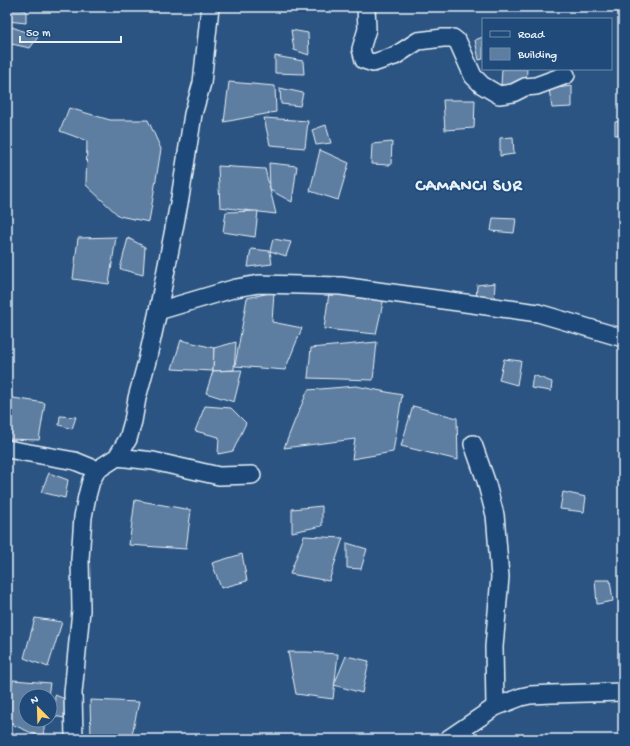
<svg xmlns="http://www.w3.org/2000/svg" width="630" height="746" font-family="'Gochi Hand',sans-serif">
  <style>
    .building { fill: #5d7da1; stroke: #e8f1f8 }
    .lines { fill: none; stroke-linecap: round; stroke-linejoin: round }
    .minor-casing { stroke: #e8f1f8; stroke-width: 20 }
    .minor { stroke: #1f4a7a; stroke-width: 17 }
    .labels { text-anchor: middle; stroke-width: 3.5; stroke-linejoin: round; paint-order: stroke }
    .district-label { font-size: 17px; font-weight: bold; letter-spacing: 1px; fill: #e8f1f8; stroke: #1f4a7a }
  </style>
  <rect width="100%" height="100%" fill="#2b5482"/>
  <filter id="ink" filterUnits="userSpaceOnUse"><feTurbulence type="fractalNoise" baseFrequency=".025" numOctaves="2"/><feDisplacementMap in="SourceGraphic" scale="8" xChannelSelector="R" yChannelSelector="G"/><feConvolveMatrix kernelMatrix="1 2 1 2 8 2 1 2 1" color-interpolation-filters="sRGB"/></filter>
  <g filter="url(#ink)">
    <!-- building -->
    <g class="building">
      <polygon points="11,7 19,7 26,11 26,23 7,21"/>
      <polygon points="7,25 38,37 30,48 7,43"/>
      <polygon points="291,30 308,33 309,55 294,50"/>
      <polygon points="483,37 483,59 479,60 475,40"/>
      <polygon points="275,56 303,61 304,74 275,73"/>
      <polygon points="502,69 527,69 526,85 501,85"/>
      <polygon points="229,82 275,86 276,112 224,122"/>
      <polygon points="572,86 572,107 552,108 549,89"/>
      <polygon points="280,88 303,93 300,106 281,104"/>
      <polygon points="443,100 475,100 474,128 445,130"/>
      <polygon points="69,108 110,120 148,120 161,149 149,222 119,216 86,185 87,141 60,131"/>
      <polygon points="264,118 308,121 305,148 270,145"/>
      <polygon points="623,120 623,134 615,135 615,122"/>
      <polygon points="326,125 331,143 316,145 312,130"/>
      <polygon points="513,137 514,154 500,156 500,138"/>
      <polygon points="392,142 391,165 371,164 372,144"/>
      <polygon points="320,150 349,163 338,200 310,191"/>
      <polygon points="269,163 297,166 292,202 270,190"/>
      <polygon points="218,166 265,169 276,214 220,207"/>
      <polygon points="258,211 255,237 223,232 226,212"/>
      <polygon points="493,218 516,219 514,233 491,231"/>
      <polygon points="116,237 109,284 73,279 78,238"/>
      <polygon points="128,238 145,247 143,275 120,269"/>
      <polygon points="273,239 291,242 286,256 270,251"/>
      <polygon points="251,249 270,251 272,264 248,267"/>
      <polygon points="495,283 494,302 476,300 477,285"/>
      <polygon points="274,292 272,322 302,328 285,370 235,366 247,298"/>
      <polygon points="329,293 384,298 376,334 324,329"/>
      <polygon points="181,340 214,348 213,371 172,369"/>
      <polygon points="236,342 234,370 213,371 214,348"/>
      <polygon points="377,342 373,380 308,378 311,348"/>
      <polygon points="504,359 521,361 517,385 499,380"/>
      <polygon points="242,370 234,402 206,393 213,371"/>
      <polygon points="533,375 552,382 551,391 531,388"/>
      <polygon points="356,386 402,395 393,452 352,459 355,439 284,448 295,420 308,390"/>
      <polygon points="7,397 45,403 39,440 7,439"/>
      <polygon points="205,406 231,408 246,423 233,451 218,454 219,437 195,431"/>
      <polygon points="413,406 457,418 458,460 401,446"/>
      <polygon points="60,416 76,417 72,429 59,425"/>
      <polygon points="49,473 68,480 65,498 41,492"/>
      <polygon points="563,492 586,497 584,512 560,509"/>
      <polygon points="135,500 191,510 186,549 129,545"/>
      <polygon points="322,506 322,526 292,532 292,509"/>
      <polygon points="304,536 343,538 329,581 290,574"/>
      <polygon points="347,543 367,549 361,569 347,568"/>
      <polygon points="242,554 247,581 221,588 212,563"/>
      <polygon points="595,580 610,580 613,601 597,604"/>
      <polygon points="35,618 62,622 48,667 24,658"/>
      <polygon points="288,652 307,652 338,654 333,699 296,694"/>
      <polygon points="346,656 369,661 362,693 334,685"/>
      <polygon points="13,680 50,683 48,696 26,696 26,720 45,720 43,738 7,722 7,701"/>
      <polygon points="55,695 70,701 69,719 54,716"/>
      <polygon points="90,700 139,702 131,739 91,739"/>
    </g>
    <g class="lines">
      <!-- minor casing -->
      <g class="minor-casing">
        <g id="minor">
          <polyline points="366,7 367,29 361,49 364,60 373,63 395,56 418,41 443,38 453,38 458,42 473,76 482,85 499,95 513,93 525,87 536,86 566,75"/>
          <polyline points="158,311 236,288 259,284 341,286 538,313 623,338"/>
          <polyline points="473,444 486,481 495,515 496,526 500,577 494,647 495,707"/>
          <polyline points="7,449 75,461 97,470"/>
          <polyline points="117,457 153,461 219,476 252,475"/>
          <polyline points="74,739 73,693 81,610 80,559 83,517 87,496 91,481 97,470 117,457 128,439 133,421 137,398 147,361 158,311 180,198 193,114 202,83 210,7"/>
          <polyline points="448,739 495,707 521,697 530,695 552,694 623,692"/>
        </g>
      </g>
      <!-- minor -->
      <use href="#minor" class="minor"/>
    </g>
  </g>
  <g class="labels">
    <!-- district labels -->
    <g class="district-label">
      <text x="469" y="190">CAMANCI SUR</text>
    </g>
  </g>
  <!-- margin -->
  <rect width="630" height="746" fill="none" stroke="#1f4a7a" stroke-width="24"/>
  <rect x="12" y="12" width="606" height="722" fill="none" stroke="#e8f1f8" stroke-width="1.5" filter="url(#ink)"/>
  <!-- legend -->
  <rect x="482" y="18" width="130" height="52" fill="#1f4a7a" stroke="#6f8dac"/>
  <rect x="490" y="31" width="20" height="6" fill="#1f4a7a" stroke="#6f8dac"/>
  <text x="518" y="38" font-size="12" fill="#e8f1f8">Road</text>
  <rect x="490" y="48" width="20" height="12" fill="#5d7da1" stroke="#6f8dac"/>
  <text x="518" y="58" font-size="12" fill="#e8f1f8">Building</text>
  <!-- north arrow -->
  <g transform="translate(38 708) rotate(337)"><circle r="19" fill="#1f4a7a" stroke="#6f8dac"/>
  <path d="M0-3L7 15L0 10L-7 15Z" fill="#ffd166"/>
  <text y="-6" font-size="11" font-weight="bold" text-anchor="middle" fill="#e8f1f8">N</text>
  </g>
  <!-- scale -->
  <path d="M20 36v6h101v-6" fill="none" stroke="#e8f1f8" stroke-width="2"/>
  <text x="26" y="36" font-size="12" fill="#e8f1f8" stroke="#1f4a7a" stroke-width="3" paint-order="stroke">50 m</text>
</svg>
